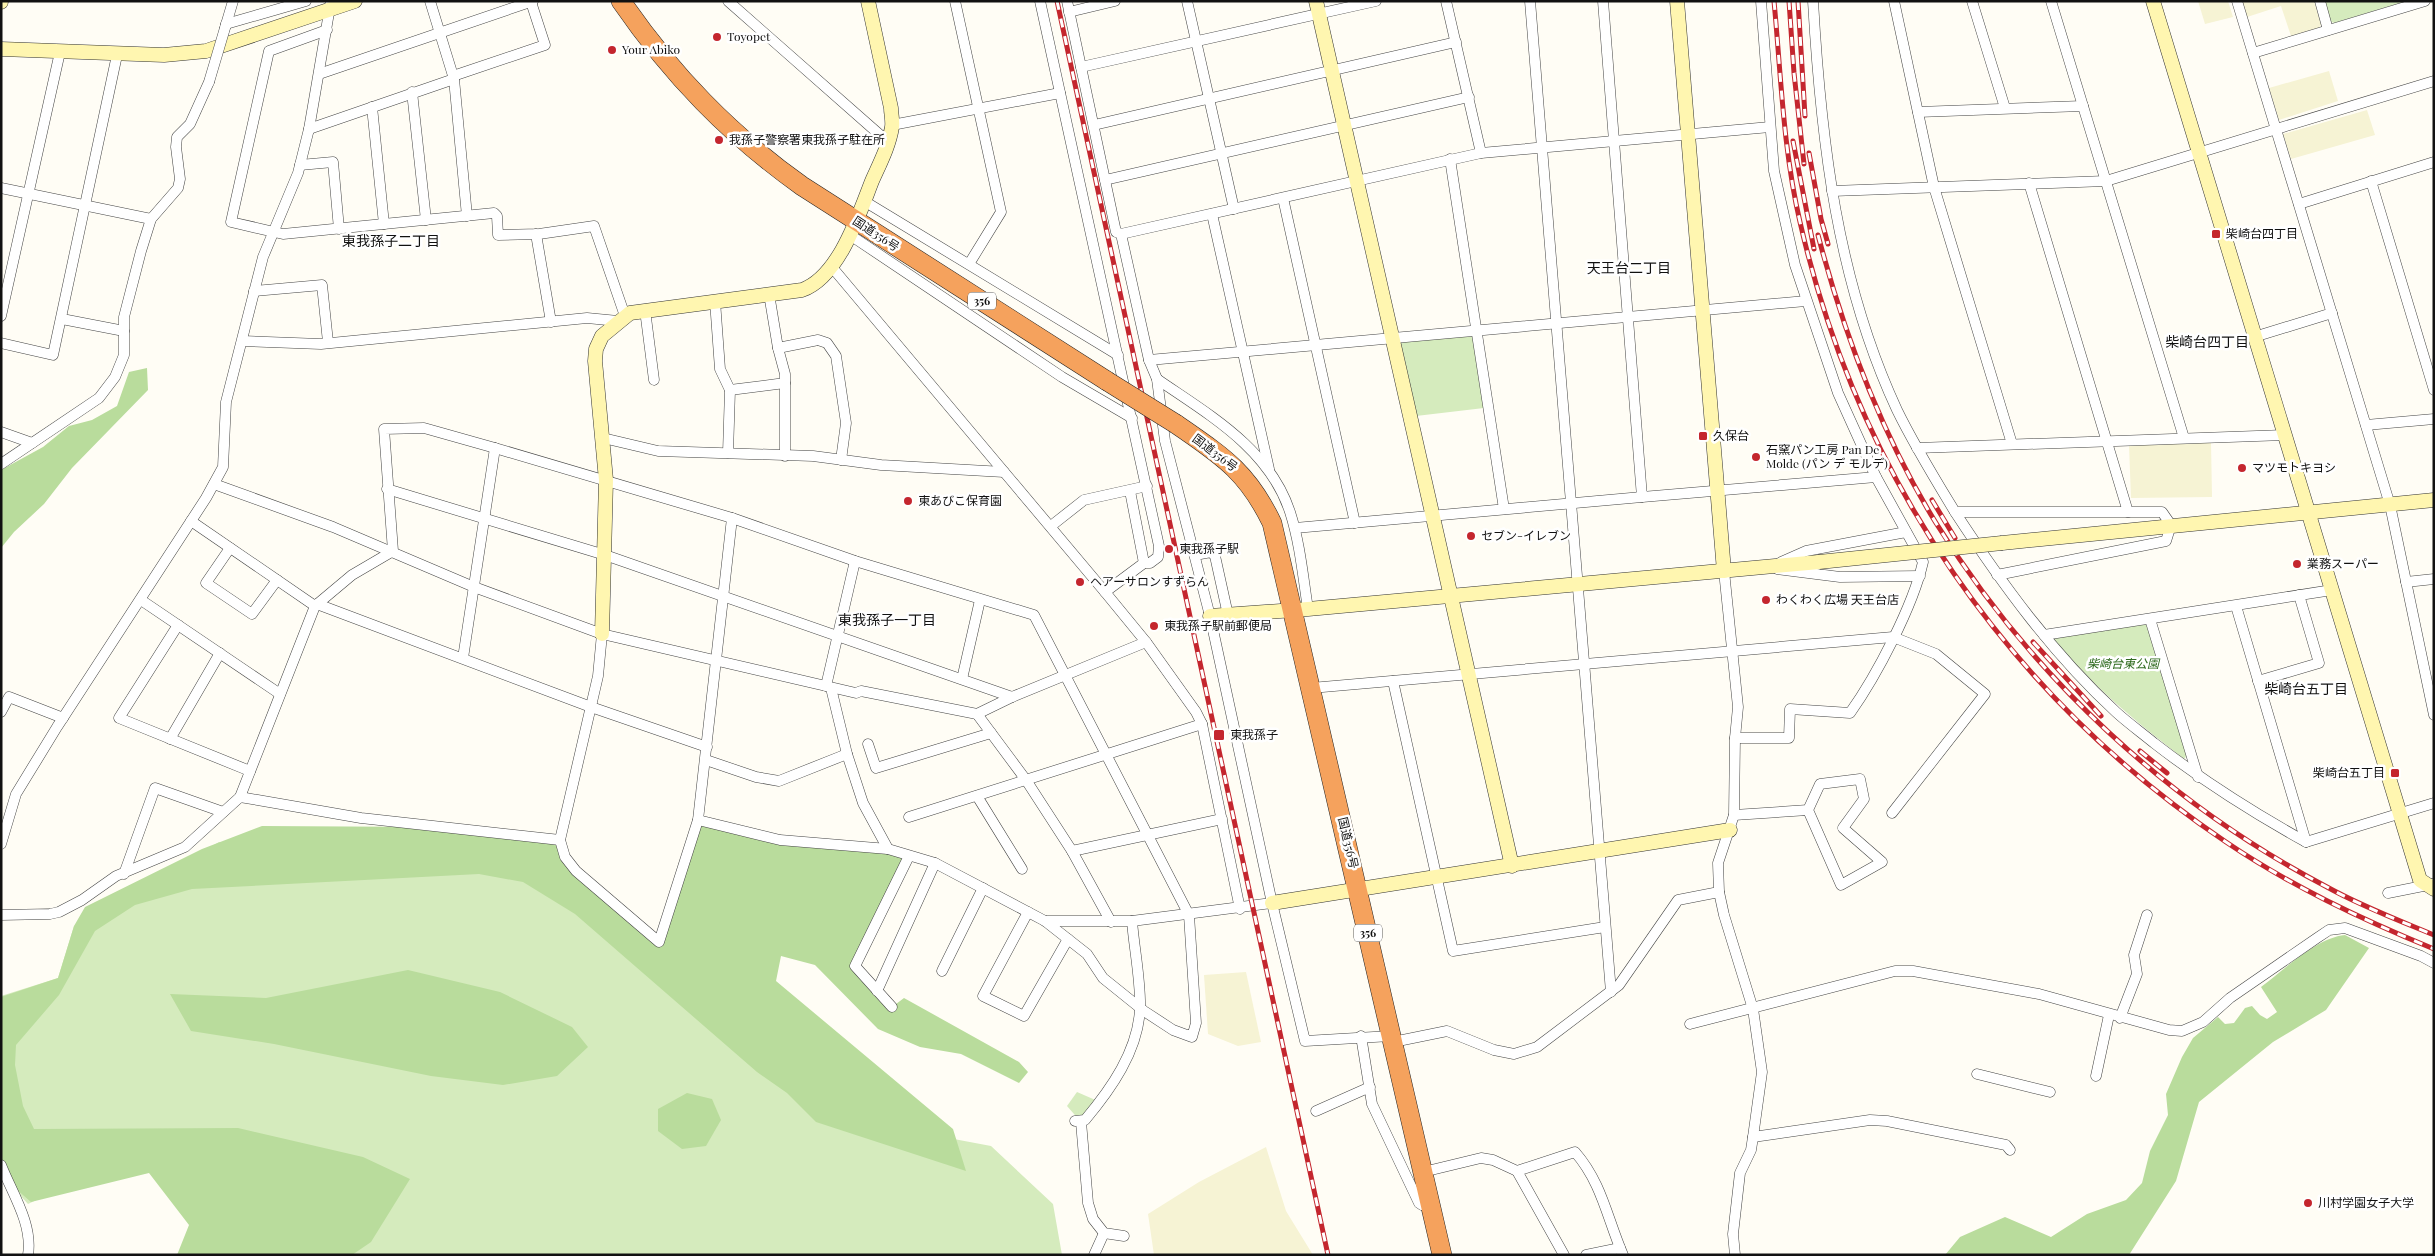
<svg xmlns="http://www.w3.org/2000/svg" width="2435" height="1256" font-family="'Playfair Display','Noto Sans JP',serif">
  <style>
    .farmland { fill: #f6f3d4 }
    .green { fill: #d5ebbd }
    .forest { fill: #b9dc9c }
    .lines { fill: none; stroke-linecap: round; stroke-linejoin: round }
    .street-casing { stroke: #444; stroke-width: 11 }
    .secondary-casing { stroke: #333; stroke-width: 15 }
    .highway-casing { stroke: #222; stroke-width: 20 }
    .street { stroke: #fff; stroke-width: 10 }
    .secondary { stroke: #fff6b0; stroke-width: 14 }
    .highway { stroke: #f5a25d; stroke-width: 19 }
    .rail-casing { stroke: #c4262e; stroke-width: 5 }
    .rail { stroke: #fff; stroke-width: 3; stroke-dasharray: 9; stroke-linecap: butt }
    .street-bridge-casing { stroke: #444; stroke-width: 11; stroke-linecap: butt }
    .secondary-bridge-casing { stroke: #333; stroke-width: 15; stroke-linecap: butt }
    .highway-bridge-casing { stroke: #222; stroke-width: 20; stroke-linecap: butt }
    .street-bridge { stroke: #fff; stroke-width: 10 }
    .secondary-bridge { stroke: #fff6b0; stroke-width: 14 }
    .highway-bridge { stroke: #f5a25d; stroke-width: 19 }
    .poi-dot { fill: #c4262e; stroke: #fff; stroke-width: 2 }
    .labels { text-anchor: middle; stroke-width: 5; stroke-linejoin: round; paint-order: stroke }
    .shield { fill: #fff; stroke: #585858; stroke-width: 1 }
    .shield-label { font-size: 11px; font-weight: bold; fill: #111 }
    .poi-label { font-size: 12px; fill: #111; stroke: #fff; text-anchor: start }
    .street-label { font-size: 12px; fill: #111; stroke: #fff }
    .park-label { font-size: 12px; font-style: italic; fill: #2f6b1f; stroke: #fff }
    .neighbourhood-label { font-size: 14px; fill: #111; stroke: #fff }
  </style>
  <rect width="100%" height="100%" fill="#fffdf5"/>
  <!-- farmland -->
  <g class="farmland">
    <polygon points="2198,1 2228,1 2233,17 2205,24"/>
    <polygon points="2242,1 2314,1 2321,24 2319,28 2291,36 2281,6 2247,17"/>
    <polygon points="2329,71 2338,101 2279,120 2269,88"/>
    <polygon points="2367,110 2375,135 2291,159 2283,134"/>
    <polygon points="2211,442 2212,497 2131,498 2129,445"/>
    <polygon points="1246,972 1261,1042 1238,1046 1208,1034 1204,975"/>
    <polygon points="1266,1147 1286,1211 1313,1255 1154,1255 1148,1214 1199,1182"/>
  </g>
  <!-- green -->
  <g class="green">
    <polygon points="2324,1 2407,1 2334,23 2330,21"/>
    <polygon points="1474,336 1484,408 1416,416 1399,342"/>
    <path d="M2146,623L2188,754L2184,759C2136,722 2091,685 2053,638Z"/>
    <polygon points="219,842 553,844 837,1117 991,1146 1053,1204 1062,1255 188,1255 199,1252 165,1153 134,1153 28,1204 8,1182 1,1165 1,996 58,978 74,926"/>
    <polygon points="1077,1092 1100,1102 1081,1122 1067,1106"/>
  </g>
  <!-- forest -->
  <g class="forest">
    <polygon points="147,368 148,390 72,468 44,504 14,532 1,548 1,470 43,447 69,426 92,420 117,406 129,372"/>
    <polygon points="698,820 780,840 909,856 855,966 892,1007 904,998 1019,1062 1028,1072 1019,1083 961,1054 920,1047 878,1029 815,965 781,956 776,981 953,1129 966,1171 816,1122 787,1093 757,1072 575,914 523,882 479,874 192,889 135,905 95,931 59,995 16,1045 15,1065 23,1106 34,1129 238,1128 363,1157 410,1179 371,1242 352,1255 177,1255 189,1225 149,1173 31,1202 8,1182 1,1165 1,997 58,978 74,926 85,907 202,849 262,826 433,827 560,840 576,871 659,941"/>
    <path d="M2345,935L2369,948L2326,1010L2273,1042L2199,1102L2176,1181L2129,1255H1945L1960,1237L2005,1217L2051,1237L2087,1214L2126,1200L2142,1183L2150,1151L2168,1115L2166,1094L2182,1057L2193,1038L2218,1017L2225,1024L2234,1023L2245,1008L2252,1006L2260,1015L2267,1019L2277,1012L2261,987C2284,970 2316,938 2345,935Z"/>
    <polygon points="408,970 500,992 572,1027 588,1047 557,1076 503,1085 431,1076 274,1044 191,1031 170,994 266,998"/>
    <polygon points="687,1093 712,1099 721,1120 706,1146 682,1149 658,1131 658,1109"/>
  </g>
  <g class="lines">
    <!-- street casing -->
    <g class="street-casing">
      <g id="street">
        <polyline points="430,1 454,79 467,216"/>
        <polyline points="728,1 888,142"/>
        <polyline points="955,1 1001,212 969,264"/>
        <polyline points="1040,1 1159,546 1158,557 1150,563 1144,563 1105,592"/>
        <polyline points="1067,1 1116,232 1121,234 1149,360 1157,379 1165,441 1210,616 1272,903 1305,1041 1391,1036"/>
        <polyline points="1187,1 1234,209"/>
        <polyline points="1446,1 1481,153"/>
        <polyline points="1530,1 1611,992"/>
        <polyline points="1603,1 1642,497 1876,477"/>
        <path d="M1813,1C1821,141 1837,281 1897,410C1914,445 1935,479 1955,512H2128L2029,183"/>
        <polyline points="1894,1 1934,187 2012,444"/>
        <polyline points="1972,1 2005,108"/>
        <polyline points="2051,1 2184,438"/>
        <polyline points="2237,1 2390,505 2434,715"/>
        <polyline points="2320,1 2328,30"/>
        <polyline points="1069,12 1115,1"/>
        <polyline points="226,24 306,1"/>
        <polyline points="225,28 233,1"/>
        <polyline points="327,30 269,51 231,222 283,234 494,213 497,216 498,235 539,234 594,226 625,316"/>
        <polyline points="2253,53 2425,1"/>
        <polyline points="1081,67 1376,1"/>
        <polyline points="319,74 533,1"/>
        <polyline points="453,76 545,45 531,2"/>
        <polyline points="412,92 426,220"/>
        <polyline points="372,107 384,224"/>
        <polyline points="1918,112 2083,106"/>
        <polyline points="892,125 1060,93"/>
        <polyline points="1094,125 1456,42"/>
        <polyline points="309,129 454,79"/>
        <polyline points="1450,159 1504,509"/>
        <polyline points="300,165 333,162 339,229"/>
        <polyline points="1105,180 1469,97"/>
        <polyline points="2371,181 2434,390"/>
        <polyline points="1,188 151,219"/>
        <polyline points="1832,191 2106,181 2434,81"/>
        <polyline points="1283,198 1355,523"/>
        <polyline points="864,201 1118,355"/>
        <polyline points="2299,204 2434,162"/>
        <polyline points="1212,214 1269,469"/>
        <polyline points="536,234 551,322"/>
        <polyline points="1121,234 1481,153 1770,127"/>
        <polyline points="850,235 1062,377 1132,418"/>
        <polyline points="831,266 1105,592 1146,642 1196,712 1202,724 1240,909"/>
        <polyline points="254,291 322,285 328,342"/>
        <polyline points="769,294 778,348 785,374 785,456"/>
        <polyline points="715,301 720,369 730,390 728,453"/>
        <polyline points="645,310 654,380"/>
        <polyline points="1,316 60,52"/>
        <polyline points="62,319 124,331"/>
        <polyline points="2254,337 2332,313"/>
        <polyline points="243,341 321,344 587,318 618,321"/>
        <polyline points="1,343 53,355 117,55"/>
        <polyline points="778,348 818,340 827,343 836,356 846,423 841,460"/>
        <polyline points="1149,360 1806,301"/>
        <path d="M1157,379C1209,415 1269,448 1290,512C1300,543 1303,577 1308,609"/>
        <polyline points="730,390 785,383"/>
        <polyline points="2366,425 2434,419"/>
        <polyline points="1,432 32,443"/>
        <polyline points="603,438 658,451 813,456 881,465 1004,472"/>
        <polyline points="1917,448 2285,435"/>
        <polyline points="1,464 99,398 115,377 124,355 124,317 141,251 151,219 178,188 180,179 176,147 177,137 190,124 209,82"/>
        <polyline points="214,484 333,527 474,587 602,634 856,693 861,691 977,714 1012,697 1146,642"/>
        <polyline points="387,489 605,555 1012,697"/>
        <polyline points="1130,491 1144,563"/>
        <path d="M1955,512C2002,584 2053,654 2116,712C2128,723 2142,733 2154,743C2203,781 2252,812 2306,842L2434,803"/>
        <polyline points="191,521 315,606"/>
        <polyline points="1051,526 1084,500 1147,486"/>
        <polyline points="1295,528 1642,497"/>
        <polyline points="230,548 206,583 252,614 277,580"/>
        <polyline points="1195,555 1211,552 1215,556 1228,615"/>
        <polyline points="1781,562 1806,551 1906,532"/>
        <polyline points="1777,569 1840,577 1920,576"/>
        <polyline points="1724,571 1738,707 1735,738 1734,815 1718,863 1719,892 1724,915 1753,1009 1762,1072 1753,1137 1751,1150 1740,1173 1733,1234 1735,1255"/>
        <polyline points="1997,575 2166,541 2171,525 2162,512 2128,512"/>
        <polyline points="2406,582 2434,579"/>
        <polyline points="141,600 280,694"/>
        <polyline points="317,604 591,707 707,747"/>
        <polyline points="2236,606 2306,842"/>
        <polyline points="2150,619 2198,777"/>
        <polyline points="178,625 119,718 250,771"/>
        <polyline points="602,634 598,676 560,840 565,857 576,871 659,942 698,820 732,518"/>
        <polyline points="2044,635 2332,590"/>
        <polyline points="463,658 495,448"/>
        <polyline points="962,679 980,600"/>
        <polyline points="1393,681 1453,951 1605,927"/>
        <polyline points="2258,681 2319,663 2299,595"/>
        <polyline points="826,686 855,561"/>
        <polyline points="1311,688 1893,637 1936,654 1985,694 1892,813"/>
        <polyline points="1,712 9,697 63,718"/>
        <polyline points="977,714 1026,780 1072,851 1111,922"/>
        <path d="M1735,738H1789L1790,709L1850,713C1877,675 1913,606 1923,562L1876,477L1838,393L1795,265L1774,171L1761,1"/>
        <polyline points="170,739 220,653"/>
        <polyline points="868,744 876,768 991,733"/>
        <polyline points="706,760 756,777 779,781 847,754"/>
        <polyline points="977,796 1022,869"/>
        <polyline points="240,797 361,818 560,840"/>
        <polyline points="1734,815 1808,810 1841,885 1882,862 1843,828 1864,799 1860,779 1820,784 1808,810"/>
        <polyline points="909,817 1202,724"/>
        <polyline points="698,820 780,840 888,849"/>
        <polyline points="1,844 16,794 57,727 206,498 223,467 226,402 263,257 298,173 309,129 331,1"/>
        <polyline points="1072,851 1222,819"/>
        <polyline points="124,874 155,788 223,812"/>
        <polyline points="2388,893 2433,884"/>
        <polyline points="1028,912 983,996 1024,1016 1068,939"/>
        <polyline points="1,915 50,914 59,912 82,900 116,876 185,847 240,797 315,606 352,575 393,551 384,429 424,428 495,448 732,518 855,561 1034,615 1189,915 1196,1023 1192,1037 1173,1030 1144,1011 1103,978 1087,954 1045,921 935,863 888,849 863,803 847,754 831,688"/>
        <polyline points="1045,921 1132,921 1272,903"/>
        <polyline points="942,971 983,888"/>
        <polyline points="877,991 935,863"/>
        <polyline points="892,1007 855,966 909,856"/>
        <polyline points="2120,1018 2137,974 2134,955 2147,915"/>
        <polyline points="1690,1024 1895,971 1913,971 2039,994 2169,1030 2182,1031 2203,1022 2230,998 2317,938 2329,930 2345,928 2421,956 2434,963"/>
        <polyline points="1361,1036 1372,1104 1419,1203 1422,1205 1431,1204"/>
        <polyline points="1393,1042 1447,1031 1494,1050 1514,1054 1537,1047 1619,985 1678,900 1719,892"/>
        <polyline points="1977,1074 2050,1092"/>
        <polyline points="2096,1076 2109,1015"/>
        <polyline points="1316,1111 1370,1087"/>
        <path d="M1075,1121L1085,1120C1111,1089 1138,1051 1140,1009C1141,981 1134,948 1132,921"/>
        <polyline points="1081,1122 1088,1203 1093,1219 1104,1233 1124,1236"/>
        <polyline points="1753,1137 1870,1120 1887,1121 2006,1145 2010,1150"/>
        <path d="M1,1165C12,1193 33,1224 28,1255"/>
        <polyline points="1517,1171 1564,1255"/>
        <path d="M1423,1172L1481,1158L1493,1160L1517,1171L1575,1152C1602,1183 1607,1218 1623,1255"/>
        <polyline points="1094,1255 1104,1233"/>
        <polyline points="1586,1255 1620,1248"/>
      </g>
    </g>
    <!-- secondary casing -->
    <g class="secondary-casing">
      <g id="secondary">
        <polyline points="1316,1 1512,866"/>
        <polyline points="1677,1 1724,571"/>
        <polyline points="2153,1 2420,880 2434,889"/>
        <polyline points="1,2 1,1"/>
        <polyline points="1,49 164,55 206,51 355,1"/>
        <polyline points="2002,543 2434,500"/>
        <polyline points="1210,616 1308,609 1819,562"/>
        <path d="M602,634L606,480L595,361L596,349L602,336L630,313L802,290C839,277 859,214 872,181C880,163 889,146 892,127C893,121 891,114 891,108L868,1"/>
        <polyline points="1272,903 1730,830"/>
      </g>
    </g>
    <!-- highway casing -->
    <g class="highway-casing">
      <g id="highway">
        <path d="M621,1C672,75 729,134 802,186L1107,381"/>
        <path d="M1176,424C1222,456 1247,471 1272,523L1442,1255"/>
      </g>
    </g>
    <!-- street -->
    <use href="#street" class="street"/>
    <!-- secondary -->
    <use href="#secondary" class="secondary"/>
    <!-- highway -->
    <use href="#highway" class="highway"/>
    <!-- rail casing -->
    <g class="rail-casing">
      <g id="rail">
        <polyline points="1057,1 1328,1255"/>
        <path d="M1774,1C1781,75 1783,149 1800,222C1858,477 2009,696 2226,842C2291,886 2361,919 2434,949"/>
        <polyline points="1789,1 1794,73 1804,164"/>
        <polyline points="1798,1 1805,116"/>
        <polyline points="1793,141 1814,249"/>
        <polyline points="1809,153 1821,219 1828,244"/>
        <path d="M1818,235C1844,334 1882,435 1936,523C2031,676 2167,803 2327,887C2361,906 2398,920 2434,935"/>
        <polyline points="1932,500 1955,538"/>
        <polyline points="2033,642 2101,716"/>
        <polyline points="2140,751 2167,773"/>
      </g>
    </g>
    <!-- rail -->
    <use href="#rail" class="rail"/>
    <!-- street-bridge casing -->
    <g class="street-bridge-casing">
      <polyline id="street-bridge" points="209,82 225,28"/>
    </g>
    <!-- secondary-bridge casing -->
    <g class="secondary-bridge-casing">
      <polyline id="secondary-bridge" points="1819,562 2002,543"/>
    </g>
    <!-- highway-bridge casing -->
    <g class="highway-bridge-casing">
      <polyline id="highway-bridge" points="1107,381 1176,424"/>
    </g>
    <!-- street-bridge -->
    <use href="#street-bridge" class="street-bridge"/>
    <!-- secondary-bridge -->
    <use href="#secondary-bridge" class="secondary-bridge"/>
    <!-- highway-bridge -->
    <use href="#highway-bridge" class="highway-bridge"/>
  </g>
  <!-- markers -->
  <g class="poi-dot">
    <circle cx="717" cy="37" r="5"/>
    <circle cx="612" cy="50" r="5"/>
    <circle cx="719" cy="140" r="5"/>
    <rect x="2211" y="229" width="10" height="10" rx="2.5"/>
    <rect x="1698" y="431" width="10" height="10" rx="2.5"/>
    <circle cx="1756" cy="457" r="5"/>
    <circle cx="2242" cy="468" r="5"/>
    <circle cx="908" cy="501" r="5"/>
    <circle cx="1471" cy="536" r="5"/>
    <circle cx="1169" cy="549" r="5"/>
    <circle cx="2297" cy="564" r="5"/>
    <circle cx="1080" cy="582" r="5"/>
    <circle cx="1766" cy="600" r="5"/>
    <circle cx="1154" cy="626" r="5"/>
    <rect x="1213" y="729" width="12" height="12" rx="2.5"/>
    <rect x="2390" y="768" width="10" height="10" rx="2.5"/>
    <circle cx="2308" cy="1203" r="5"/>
  </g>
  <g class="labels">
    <!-- shield labels -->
    <g class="shield">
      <rect x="968" y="292.5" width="28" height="17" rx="4"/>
      <rect x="1354" y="924.5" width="28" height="17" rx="4"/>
    </g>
    <g class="shield-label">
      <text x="982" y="305">356</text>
      <text x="1368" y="937">356</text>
    </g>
    <!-- poi labels -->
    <g class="poi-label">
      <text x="727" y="41">Toyopet</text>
      <text x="622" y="54">Your Abiko</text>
      <text x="729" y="144">我孫子警察署東我孫子駐在所</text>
      <text x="2226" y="238">柴崎台四丁目</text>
      <text x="1713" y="440">久保台</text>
      <text x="1766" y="454">石窯パン工房 Pan De<tspan x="1766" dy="14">Molde (パン デ モルデ)</tspan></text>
      <text x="2252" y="472">マツモトキヨシ</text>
      <text x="918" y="505">東あびこ保育園</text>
      <text x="1481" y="540">セブン-イレブン</text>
      <text x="1179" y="553">東我孫子駅</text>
      <text x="2307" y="568">業務スーパー</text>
      <text x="1090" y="586">ヘアーサロンすずらん</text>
      <text x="1776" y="604">わくわく広場 天王台店</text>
      <text x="1164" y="630">東我孫子駅前郵便局</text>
      <text x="1230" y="739">東我孫子</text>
      <text x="2385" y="777" text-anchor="end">柴崎台五丁目</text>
      <text x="2318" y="1207">川村学園女子大学</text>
    </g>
    <!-- street labels -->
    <g class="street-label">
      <text transform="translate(876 234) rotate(33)" y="4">国道356号</text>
      <text transform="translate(1215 453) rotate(37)" y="4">国道356号</text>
      <text transform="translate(1348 843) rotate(77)" y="4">国道356号</text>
    </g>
    <!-- park labels -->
    <g class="park-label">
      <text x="2123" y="668">柴崎台東公園</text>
    </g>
    <!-- neighbourhood labels -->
    <g class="neighbourhood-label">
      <text x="391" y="246">東我孫子二丁目</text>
      <text x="1629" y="273">天王台二丁目</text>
      <text x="2207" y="347">柴崎台四丁目</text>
      <text x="887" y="625">東我孫子一丁目</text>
      <text x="2306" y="694">柴崎台五丁目</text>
    </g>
  </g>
  <!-- border -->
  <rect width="2435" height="1256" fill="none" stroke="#111111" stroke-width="5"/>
</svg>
